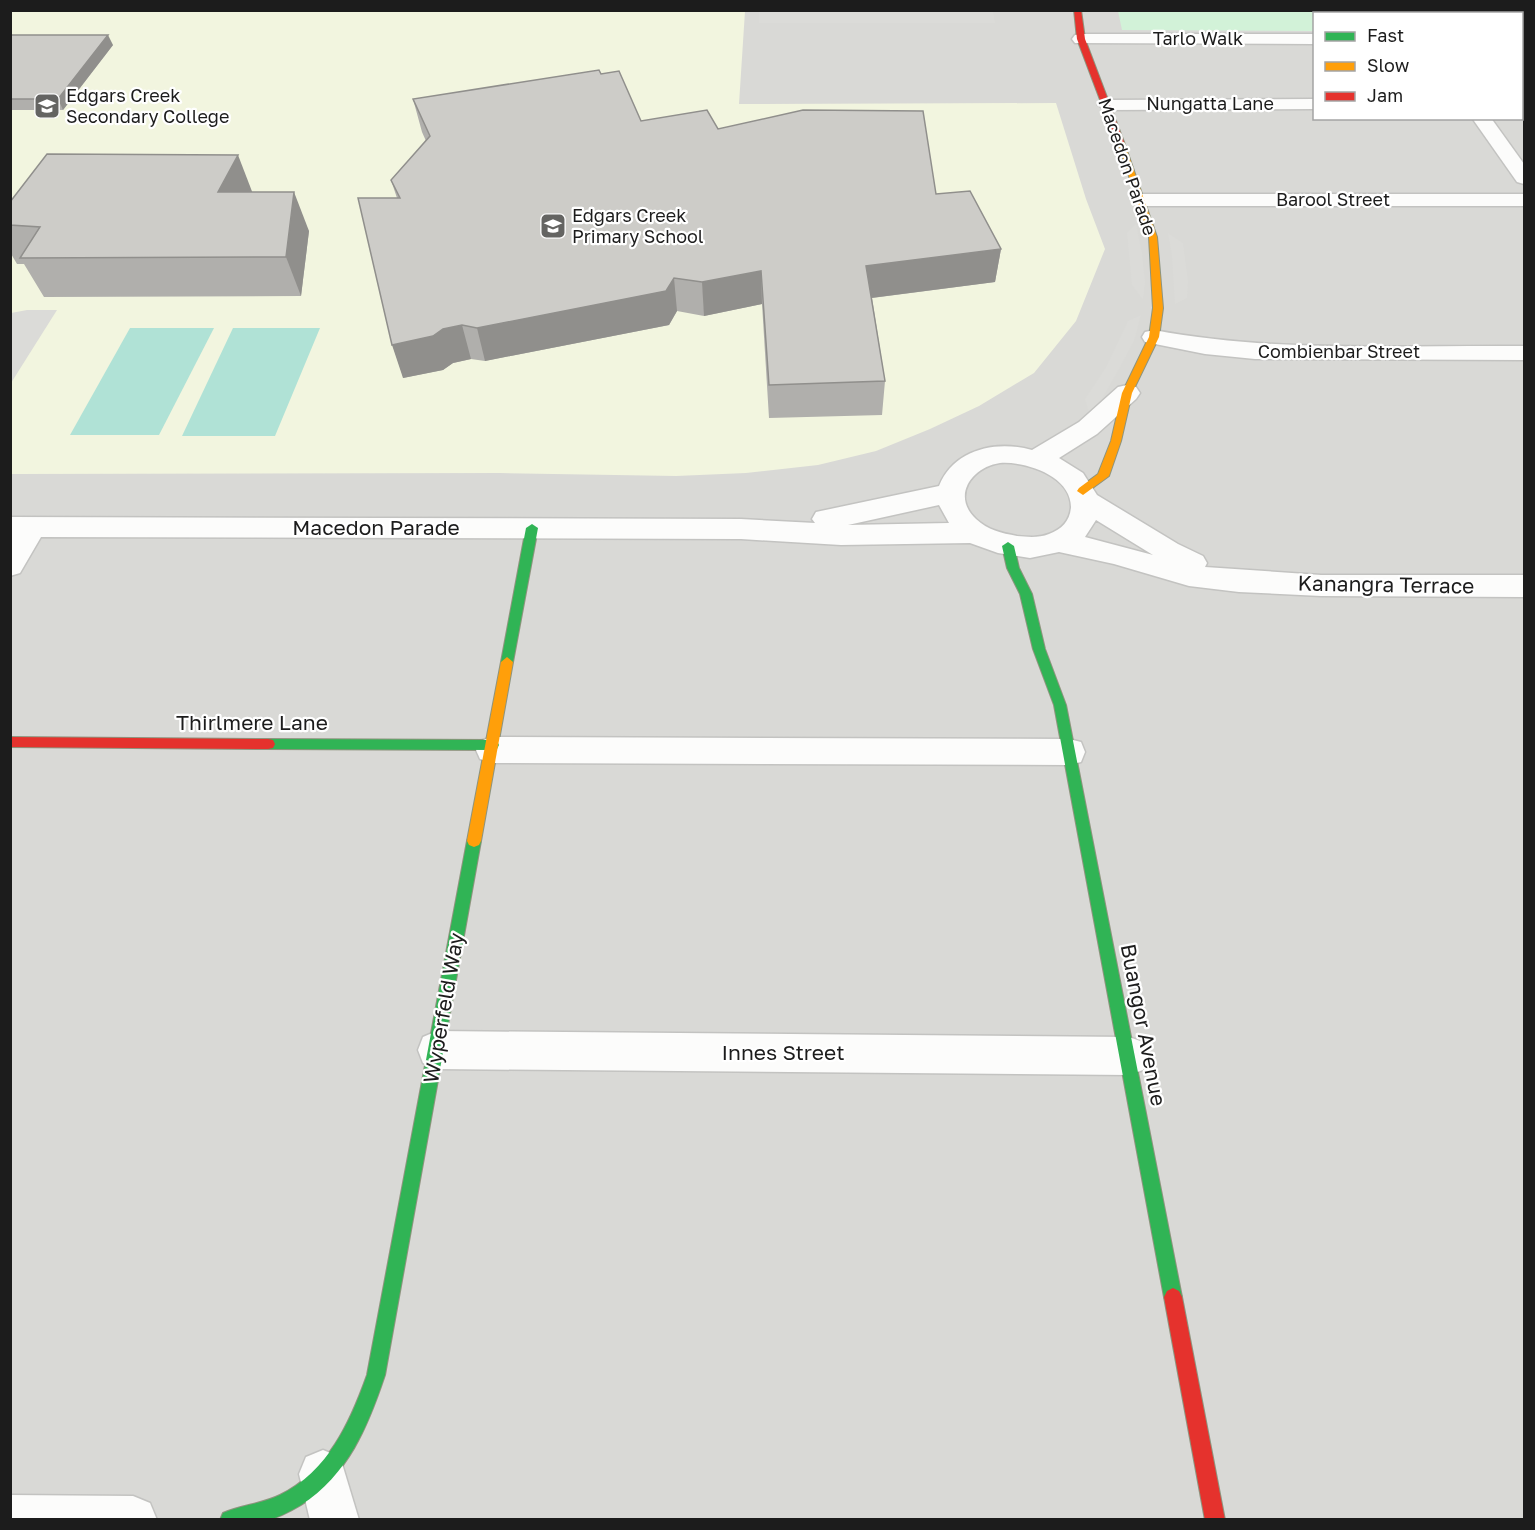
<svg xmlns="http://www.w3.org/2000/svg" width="1535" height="1530" font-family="'Golos Text',sans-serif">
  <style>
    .residential { fill: #d9d9d6; fill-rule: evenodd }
    .education { fill: #f2f5df }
    .park { fill: #d2f2d8 }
    .pitch { fill: #b0e2d6 }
    .parking { fill: #dbdbd8 }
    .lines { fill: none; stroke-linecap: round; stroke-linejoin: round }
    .lane-casing { stroke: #c3c3c1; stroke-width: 3 }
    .street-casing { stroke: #c3c3c1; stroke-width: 3 }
    .fast-casing { stroke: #8e947e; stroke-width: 2 }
    .slow-casing { stroke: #8e947e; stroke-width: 2 }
    .jam-casing { stroke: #8e947e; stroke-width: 2 }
    .lane { fill: #fcfcfb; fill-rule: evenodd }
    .street { fill: #fcfcfb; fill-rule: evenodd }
    .fast { fill: #30b455; fill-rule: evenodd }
    .slow { fill: #ff9f0a; fill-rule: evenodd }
    .jam { fill: #e5322d; fill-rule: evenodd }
    .wall { fill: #b0afac }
    .shaded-wall { fill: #908f8c }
    .building { fill: #cdccc8; stroke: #908f8c; stroke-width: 1.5 }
    .labels { text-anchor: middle; stroke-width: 4.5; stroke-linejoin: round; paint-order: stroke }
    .far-street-label { font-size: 18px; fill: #1c1c1c; stroke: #fff }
    .far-poi-label { font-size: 18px; fill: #1c1c1c; stroke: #fff; text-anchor: start }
    .street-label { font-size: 21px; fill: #1c1c1c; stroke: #fff }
  </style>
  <rect width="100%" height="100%" fill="#eaeae5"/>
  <!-- residential -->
  <path class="residential" d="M11,11H1524V1519H11ZM1314,14H1522V118H1314Z"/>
  <!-- education -->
  <polygon class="education" points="10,11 745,11 739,104 1056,103 1086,199 1105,249 1076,321 1034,373 979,406 930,429 876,451 818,465 746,473 676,476 500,473 11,474"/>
  <!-- park -->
  <polygon class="park" points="1365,10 1367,13 1314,14 1314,31 1122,30 1118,11"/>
  <!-- pitch -->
  <g class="pitch">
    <polygon points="130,328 214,328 159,435 70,435"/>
    <polygon points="233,328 320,328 275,436 182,436"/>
  </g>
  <!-- parking -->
  <g class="parking">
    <polygon points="759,11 993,11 995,23 759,23"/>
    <polygon points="1136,224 1142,253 1145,282 1143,300 1132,285 1127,233"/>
    <polygon points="1168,233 1183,243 1188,281 1187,298 1175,304 1172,256"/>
    <polygon points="27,310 57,310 11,383 11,313"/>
    <polygon points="1141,315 1134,341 1119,369 1102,399 1089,413 1085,399 1106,367 1128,321"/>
  </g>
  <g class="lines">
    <!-- lane casing -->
    <g class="lane-casing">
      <polygon id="lane" points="1314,99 1314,109 1106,110 1098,105 1106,100"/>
    </g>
    <!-- street casing -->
    <g class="street-casing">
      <g id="street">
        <polygon points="1391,10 1408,10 1409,14 1392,14"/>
        <polygon points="1081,34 1314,34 1314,44 1075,43 1072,39 1075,35"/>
        <polygon points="1472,118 1491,118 1524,164 1524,184 1517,182"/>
        <polygon points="1142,194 1524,194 1524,206 1142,206 1135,204 1131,200 1135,196"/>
        <path d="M1154,330C1275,353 1401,345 1524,346V360L1255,359L1205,354L1145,342L1142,337L1145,332Z"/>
        <path d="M1127,385L1136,387L1140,393L1136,399L1097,434L1059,458L1083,473L1097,495L1178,544L1203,556L1207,563L1205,567L1321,575H1524V597L1321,596L1239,592L1189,586L1114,564L1059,552L1030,558L998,553L970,543L841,545L741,539L41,537L20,573L10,576L12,537H10V517L741,519L815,523L812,519L816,512L939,486C954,449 996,440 1032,450L1079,422L1118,387ZM1000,463C1026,461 1071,476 1071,507C1070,521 1062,529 1049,534C1039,538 1028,537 1017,536C1001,533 988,530 976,519C951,496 972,467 1000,463ZM939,505L949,523L848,525ZM1096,520L1153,555L1085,537Z"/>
        <polygon points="492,737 1069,739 1081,742 1085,752 1081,762 1069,765 492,763 480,759 476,750 480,741"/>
        <polygon points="437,1031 1129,1037 1143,1042 1149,1056 1143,1070 1129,1075 437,1069 423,1063 418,1050 423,1037"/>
        <polygon points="323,1450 340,1457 359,1520 310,1520 299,1474 306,1457"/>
        <polygon points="10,1495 133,1496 150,1503 157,1520 10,1520"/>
      </g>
    </g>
    <!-- fast casing -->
    <g class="fast-casing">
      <g id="fast">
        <polygon points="532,524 538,528 513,662 507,667 501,662 526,528"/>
        <polygon points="1008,542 1014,546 1019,568 1032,594 1045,649 1066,705 1182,1297 1179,1303 1173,1306 1167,1303 1164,1297 1054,705 1033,649 1020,594 1007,568 1002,546"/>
        <polygon points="268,739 492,740 497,741 499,745 497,749 492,750 268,749 263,748 261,744 263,740"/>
        <path d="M474,835L479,837L481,841L385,1375C368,1426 348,1475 301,1505C291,1511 278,1518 267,1520C252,1521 235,1520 220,1520L223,1513C241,1505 262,1504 280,1495C328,1471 350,1423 367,1375L467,841L469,837Z"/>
      </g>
    </g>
    <!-- slow casing -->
    <g class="slow-casing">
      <g id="slow">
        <polygon points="1117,140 1124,142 1157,237 1163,308 1159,337 1132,393 1121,441 1109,476 1083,495 1077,491 1079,488 1098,474 1111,441 1122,393 1149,337 1153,308 1149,237"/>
        <polygon points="507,657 513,662 481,841 479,845 474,847 469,845 467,841 501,662"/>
      </g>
    </g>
    <!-- jam casing -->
    <g class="jam-casing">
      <g id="jam">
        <polygon points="1074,10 1081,10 1085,39 1124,142 1123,144 1116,142 1077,39"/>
        <polygon points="10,737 268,739 273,740 275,744 273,748 268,749 10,747"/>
        <polygon points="1173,1288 1179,1291 1182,1297 1225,1520 1205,1520 1164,1297 1167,1291"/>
      </g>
    </g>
    <!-- lane -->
    <use href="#lane" class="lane"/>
    <!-- street -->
    <use href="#street" class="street"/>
    <!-- fast -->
    <use href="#fast" class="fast"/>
    <!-- slow -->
    <use href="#slow" class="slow"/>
    <!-- jam -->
    <use href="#jam" class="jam"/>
  </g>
  <!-- wall -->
  <g class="wall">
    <polygon points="10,35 113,45 63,110 10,110"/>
    <polygon points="601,74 641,121 718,129 936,194 1001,249 995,282 872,298 885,381 882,415 769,418 762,304 704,316 677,311 669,325 485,361 471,359 453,363 443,370 403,378 397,198 391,180 426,141 422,132 413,99"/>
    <polygon points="253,192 309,231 301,296 44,297 24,264 17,264 10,252 10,202"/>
  </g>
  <!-- shaded-wall -->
  <g class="shaded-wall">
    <polygon points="108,35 113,45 63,110 58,99"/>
    <polygon points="238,155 253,194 218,192"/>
    <polygon points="294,192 309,231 301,296 286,257"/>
    <polygon points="1001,249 995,282 863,299 866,266"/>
    <polygon points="761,271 762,304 704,316 702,282"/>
    <polygon points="674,278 677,311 669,325 485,361 477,328"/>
    <polygon points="462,325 471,359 453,363 443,370 403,378 392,345 443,329"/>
  </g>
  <!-- building -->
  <g class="building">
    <polygon points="10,35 108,35 58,99 10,99"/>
    <polygon points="599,70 601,74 619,71 641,121 707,110 718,129 803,110 923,111 936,194 970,191 1001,249 866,266 885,381 769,385 761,271 702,282 674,278 666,291 477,328 462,325 443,329 433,336 392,345 358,198 400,198 391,180 430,136 413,99"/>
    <polygon points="47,154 238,155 218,192 294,192 286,257 20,258 40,227 10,225 10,202"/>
  </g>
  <!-- icons -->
  <defs>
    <g id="school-square" transform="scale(1.35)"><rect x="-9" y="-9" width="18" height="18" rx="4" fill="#646462" stroke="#fff"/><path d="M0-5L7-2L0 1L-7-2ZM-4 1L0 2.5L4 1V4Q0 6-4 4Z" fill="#fff"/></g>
  </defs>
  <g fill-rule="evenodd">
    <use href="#school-square" x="47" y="106"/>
    <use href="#school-square" x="553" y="226"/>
  </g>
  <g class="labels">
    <!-- far-street labels -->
    <g class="far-street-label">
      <text x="1198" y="45">Tarlo Walk</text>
      <text x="1210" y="110">Nungatta Lane</text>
      <text transform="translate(1127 167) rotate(71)" y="6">Macedon Parade</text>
      <text x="1333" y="206">Barool Street</text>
      <text x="1339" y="358">Combienbar Street</text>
    </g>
    <!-- far-poi labels -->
    <g class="far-poi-label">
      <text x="66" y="102">Edgars Creek<tspan x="66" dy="21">Secondary College</tspan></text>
      <text x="572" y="222">Edgars Creek<tspan x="572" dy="21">Primary School</tspan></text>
    </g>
    <!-- street labels -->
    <g class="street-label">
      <text x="376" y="535">Macedon Parade</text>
      <text transform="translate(1386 585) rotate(1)" y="7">Kanangra Terrace</text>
      <text x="252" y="730">Thirlmere Lane</text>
      <text transform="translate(444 1008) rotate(-80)" y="7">Wyperfeld Way</text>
      <text transform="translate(1143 1025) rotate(79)" y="7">Buangor Avenue</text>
      <text x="783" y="1060">Innes Street</text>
    </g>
  </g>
  <!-- border -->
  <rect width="1535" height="1530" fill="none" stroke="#1c1c1c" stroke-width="24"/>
  <!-- legend -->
  <rect x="1313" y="12" width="210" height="108" fill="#ffffff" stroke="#a4a4a4" stroke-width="1.5"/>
  <rect x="1325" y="32" width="30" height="9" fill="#30b455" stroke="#a4a4a4" stroke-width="1.5"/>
  <text x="1367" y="42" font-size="18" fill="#1c1c1c">Fast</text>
  <rect x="1325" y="62" width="30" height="9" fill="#ff9f0a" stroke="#a4a4a4" stroke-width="1.5"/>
  <text x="1367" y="72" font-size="18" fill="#1c1c1c">Slow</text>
  <rect x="1325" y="92" width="30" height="9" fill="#e5322d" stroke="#a4a4a4" stroke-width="1.5"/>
  <text x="1367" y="102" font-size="18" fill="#1c1c1c">Jam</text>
</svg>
